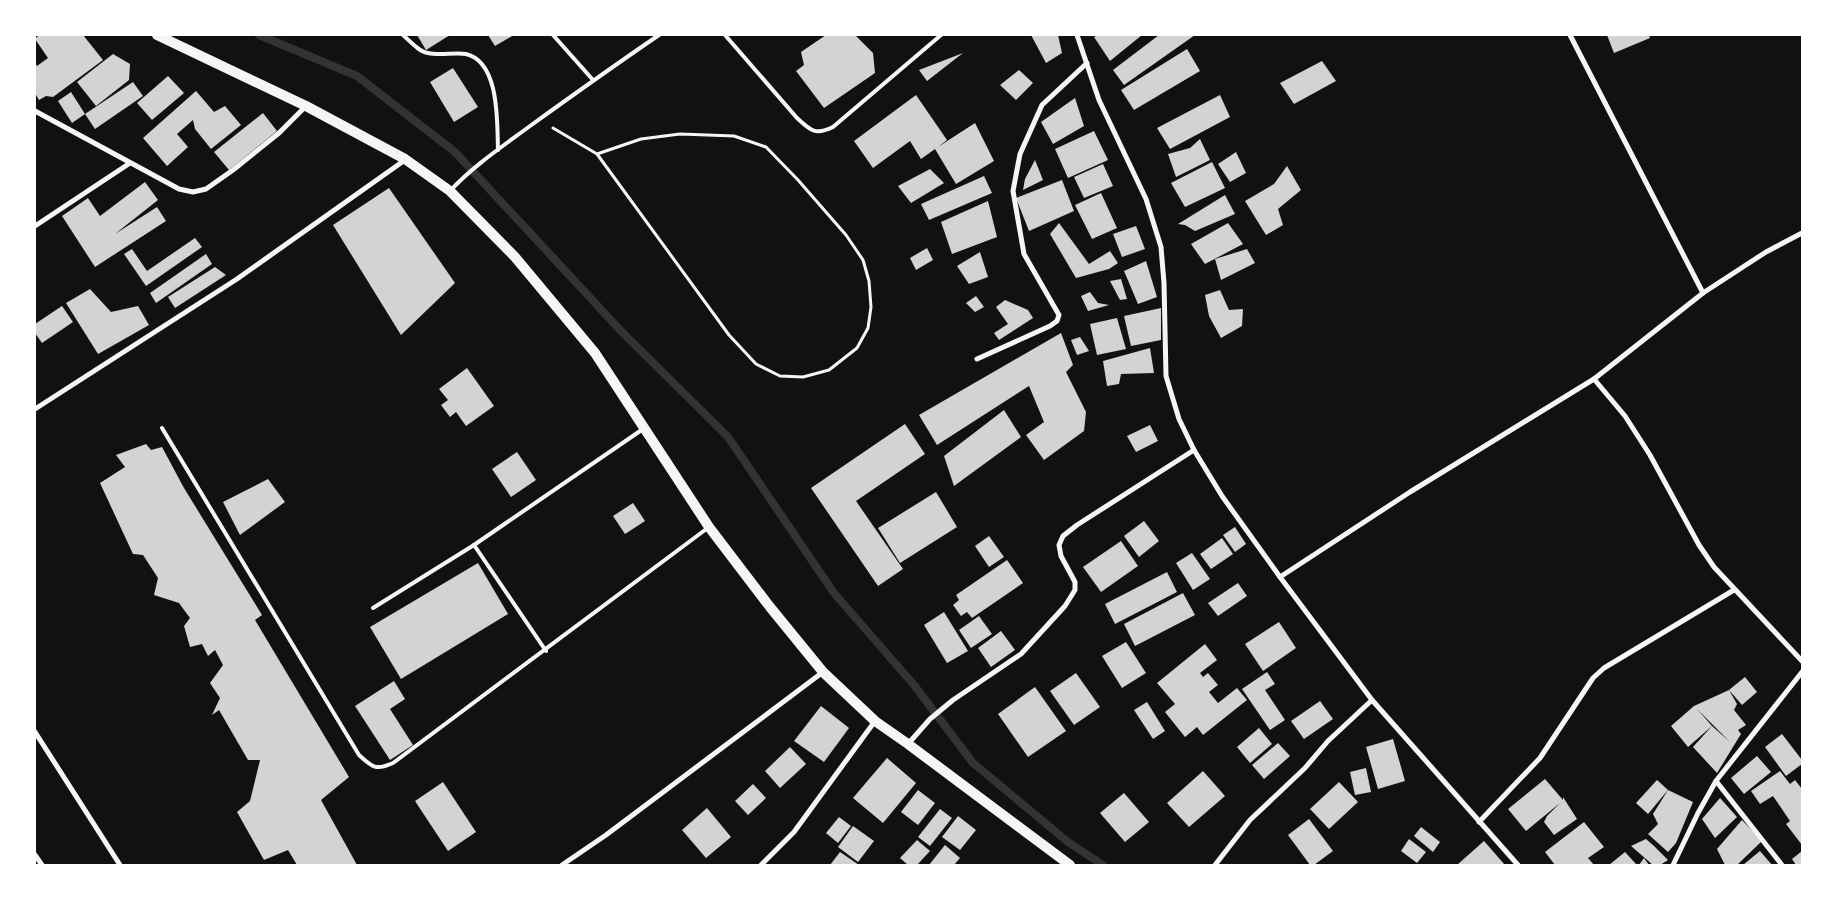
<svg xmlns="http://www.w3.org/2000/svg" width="1837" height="900" font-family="'Work Sans',sans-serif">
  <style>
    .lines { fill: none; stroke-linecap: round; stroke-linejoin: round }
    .stream { stroke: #333; stroke-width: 8 }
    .building { fill: #d3d3d3; fill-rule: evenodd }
    .path { stroke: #f5f5f5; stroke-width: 3 }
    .service { stroke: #f5f5f5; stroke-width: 4 }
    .minor { stroke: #f5f5f5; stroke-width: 5 }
    .secondary { stroke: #f5f5f5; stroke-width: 10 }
  </style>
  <rect width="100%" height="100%" fill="#111"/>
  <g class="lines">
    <!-- stream -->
    <polyline class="stream" points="259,35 357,76 455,152 621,331 728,437 834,593 914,685 973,763 1068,842 1103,865"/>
  </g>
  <!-- building -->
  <g class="building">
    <polygon points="39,35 83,35 103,60 53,97 46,96 39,100 35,93 35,63 37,66 48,58 35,39"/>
    <polygon points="417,35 450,35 426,50"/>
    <polygon points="488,35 514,35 495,46"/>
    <polygon points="826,35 855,35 873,53 875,73 824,108 796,71 804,65 801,52"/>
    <polygon points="1031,35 1058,35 1062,53 1046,63"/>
    <polygon points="1098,35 1142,35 1110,61 1094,37"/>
    <polygon points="1159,35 1195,35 1124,85 1113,70"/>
    <polygon points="1607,35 1649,35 1650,38 1614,53"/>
    <polygon points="1187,49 1200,71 1134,110 1121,90"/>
    <polygon points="963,53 927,81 919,70"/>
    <polygon points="113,54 130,64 129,80 96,106 77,82"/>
    <polygon points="1322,61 1336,81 1294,104 1280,83"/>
    <polygon points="453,68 478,107 454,122 430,82"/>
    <polygon points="1019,70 1033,83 1016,100 1000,85"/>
    <polygon points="168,76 184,93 152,120 137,103"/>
    <polygon points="133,82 143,96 95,129 85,114"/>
    <polygon points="196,91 214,112 225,106 241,125 211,149 195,129 193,120 177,134 188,147 167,166 143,138"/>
    <polygon points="71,92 85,114 72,123 58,101"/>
    <polygon points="916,95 947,140 938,147 975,123 994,161 956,184 935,149 921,159 910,141 873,168 854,141"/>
    <polygon points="1220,95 1230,117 1170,149 1157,128"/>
    <polygon points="1075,98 1084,126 1053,144 1041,122"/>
    <polygon points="263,113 277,131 229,170 214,152"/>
    <polygon points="1094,131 1108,160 1068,178 1055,149"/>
    <polygon points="1200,139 1210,160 1176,177 1168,154 1190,148"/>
    <polygon points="1236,152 1246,173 1230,182 1218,164"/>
    <polygon points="1035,160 1043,180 1023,190 1025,179"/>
    <polygon points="1212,162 1225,188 1185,207 1171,183"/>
    <polygon points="1103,164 1113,186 1084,198 1074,177"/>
    <polygon points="1287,166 1301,190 1278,209 1283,225 1266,235 1245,201 1274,184"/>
    <polygon points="930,169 944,183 911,203 898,186"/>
    <polygon points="984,176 992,193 929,220 921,204"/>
    <polygon points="1062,180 1074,211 1029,231 1016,198"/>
    <polygon points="145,182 158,200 115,234 157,207 166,221 95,267 62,216 88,198 100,216"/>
    <polygon points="389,188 455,283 401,335 333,225"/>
    <polygon points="1101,193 1117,228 1092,239 1075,205"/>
    <polygon points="1225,195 1235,214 1195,231 1185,225 1178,224"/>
    <polygon points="988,201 997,237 952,254 941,222"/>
    <polygon points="1059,223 1089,264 1110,251 1118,263 1109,269 1076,278 1050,234"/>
    <polygon points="1228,223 1243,244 1205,264 1191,244"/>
    <polygon points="1136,226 1145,249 1122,257 1113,234"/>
    <polygon points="195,238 202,247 146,286 124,254 132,249 147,271"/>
    <polygon points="927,248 933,260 916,270 910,258"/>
    <polygon points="1247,249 1255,263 1221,280 1215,259"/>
    <polygon points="980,252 988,277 969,284 957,266"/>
    <polygon points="206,254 212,264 156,303 150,293"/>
    <polygon points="1146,261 1157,297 1138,304 1124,271"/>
    <polygon points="215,267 226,275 175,308 168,297"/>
    <polygon points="1121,279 1127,299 1120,300 1110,281"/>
    <polygon points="90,289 111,312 138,306 149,325 98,354 66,303"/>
    <polygon points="1220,290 1229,310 1243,309 1242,326 1221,338 1209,316 1205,295"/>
    <polygon points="1090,292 1098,303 1109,305 1088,311 1081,296"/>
    <polygon points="976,296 984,307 975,312 966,303"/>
    <polygon points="1005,300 1028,310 1033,318 999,340 994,333 1008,324 996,307"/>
    <polygon points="62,306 73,322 42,343 35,333 35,324"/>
    <polygon points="1161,308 1161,340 1131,346 1124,316"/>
    <polygon points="1117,318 1126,349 1097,355 1090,324"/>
    <polygon points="1061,333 1073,365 1066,372 1086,412 1084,431 1044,460 1026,435 1044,422 1029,386 937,445 919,415"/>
    <polygon points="1080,337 1089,351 1077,355 1071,340"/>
    <polygon points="1150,348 1154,373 1121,374 1119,384 1107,386 1103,361"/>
    <polygon points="467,368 494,406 466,426 456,412 450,417 441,405 448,400 439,389"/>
    <polygon points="1004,410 1021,437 954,486 944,456"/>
    <polygon points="905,424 925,454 856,501 903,569 878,586 811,488"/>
    <polygon points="1150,425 1158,441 1136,452 1127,436"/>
    <polygon points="146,444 151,450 162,447 184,488 262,615 255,620 349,777 321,800 357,865 297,865 288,850 264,860 237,812 250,801 260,760 248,760 219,710 212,715 220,698 210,683 223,665 215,650 208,656 202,644 190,647 184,626 190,618 179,603 154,595 158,578 143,555 133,554 100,483 125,467 116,455"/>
    <polygon points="517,452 536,480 511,497 492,469"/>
    <polygon points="268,479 285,502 240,535 223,502"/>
    <polygon points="936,492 957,527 900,563 878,528"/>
    <polygon points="633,503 645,521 625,534 613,516"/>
    <polygon points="1144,521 1159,541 1139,557 1124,536"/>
    <polygon points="1235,527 1246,544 1235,552 1223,535"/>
    <polygon points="989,536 1004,557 989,567 975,546"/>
    <polygon points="1222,538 1233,554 1211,569 1200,554"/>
    <polygon points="1121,541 1138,566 1101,592 1083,567"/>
    <polygon points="1192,553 1210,579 1193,590 1176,563"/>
    <polygon points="1007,560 1023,583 972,618 967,612 961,616 953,605 959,600 956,595"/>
    <polygon points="478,563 508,614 401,679 370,627"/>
    <polygon points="1167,572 1177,592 1115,624 1105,604"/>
    <polygon points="1238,583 1247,596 1218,616 1208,603"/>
    <polygon points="1183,593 1195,615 1135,646 1124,624"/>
    <polygon points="944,612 968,651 947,663 924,625"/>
    <polygon points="979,616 992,634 971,648 959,630"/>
    <polygon points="1279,622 1296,648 1263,671 1245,644"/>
    <polygon points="1001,631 1015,650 991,667 978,648"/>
    <polygon points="1126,642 1146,673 1122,688 1102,656"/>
    <polygon points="1205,644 1217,660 1200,673 1203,677 1208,673 1218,685 1209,692 1218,703 1237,688 1247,700 1203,735 1197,727 1185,737 1165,712 1175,704 1157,683"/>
    <polygon points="1267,672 1275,684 1265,690 1285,720 1270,730 1242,689"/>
    <polygon points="1076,673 1100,707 1074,725 1050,691"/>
    <path d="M1745,677L1757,692L1742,705L1729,690L1737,704L1734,710L1746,725L1738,730L1741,734L1717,773L1693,747L1712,726L1688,747L1671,726L1694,706L1729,690ZM1697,709L1730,742L1712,726Z"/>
    <polygon points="394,681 405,699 390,709 413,745 390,760 355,706"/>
    <polygon points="1035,687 1066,731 1028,757 998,714"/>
    <polygon points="1320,701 1333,719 1304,739 1291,721"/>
    <polygon points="1147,702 1165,731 1153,739 1134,710"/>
    <polygon points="821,706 849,728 824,762 794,741"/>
    <polygon points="1259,728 1272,744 1250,763 1237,747"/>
    <polygon points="1782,734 1802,760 1802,764 1786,776 1765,747"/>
    <polygon points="1393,739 1405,781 1378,789 1366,747"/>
    <polygon points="1278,743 1290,756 1264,779 1252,765"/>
    <polygon points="790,747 806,764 780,788 765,771"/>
    <polygon points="1757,756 1771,772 1744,794 1731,778"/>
    <polygon points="887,758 916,783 883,823 853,798"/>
    <polygon points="1366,768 1371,792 1355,795 1350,772"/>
    <polygon points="1203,771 1225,796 1189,827 1167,803"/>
    <polygon points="1780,771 1790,784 1795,780 1802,789 1802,845 1786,824 1790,821 1773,796 1760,804 1751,791"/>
    <polygon points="1545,779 1563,800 1563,797 1577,819 1554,835 1544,822 1547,816 1560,803 1526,831 1508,809"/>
    <polygon points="1657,780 1668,790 1648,814 1636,803"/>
    <polygon points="443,782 476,832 448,851 415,801"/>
    <polygon points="1339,782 1358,802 1329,829 1310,809"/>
    <polygon points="753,784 766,798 748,815 735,801"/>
    <polygon points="918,790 935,803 918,825 901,812"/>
    <polygon points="1668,790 1693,802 1676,843 1668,852 1648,834 1658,824 1653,814"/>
    <polygon points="1124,793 1149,822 1125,842 1100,813"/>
    <polygon points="1720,798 1737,817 1715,838 1702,819"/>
    <polygon points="707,808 731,837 706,858 682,830"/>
    <polygon points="940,809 952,818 930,846 918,837"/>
    <polygon points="958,816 976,830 960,850 942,837"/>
    <polygon points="839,817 851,826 838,843 826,833"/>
    <polygon points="1309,819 1333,851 1314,865 1310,865 1288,835"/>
    <polygon points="1742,820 1762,841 1737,865 1725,865 1717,849"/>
    <polygon points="1584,822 1604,847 1588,858 1594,865 1555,865 1545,852"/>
    <polygon points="853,826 874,841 858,862 838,847"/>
    <polygon points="1421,827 1440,842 1433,852 1414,836"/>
    <polygon points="1409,839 1426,852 1417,863 1401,851"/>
    <polygon points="1646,839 1654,846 1668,860 1660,865 1653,865 1631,846"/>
    <polygon points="917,840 930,851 917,865 908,865 900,858"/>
    <polygon points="1484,841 1505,865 1457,865"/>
    <polygon points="945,845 960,858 954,865 929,865"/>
    <polygon points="1760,851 1772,865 1743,865"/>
    <polygon points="1802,851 1802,865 1796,865 1792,859"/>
    <polygon points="840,852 859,865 830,865"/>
    <polygon points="1625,852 1636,864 1609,865"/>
    <polygon points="1644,858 1649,865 1639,865"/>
  </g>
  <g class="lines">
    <!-- path -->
    <polyline class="path" points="553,128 597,154 729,335 756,364 780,376 803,377 829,370 857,348 868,328 871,307 869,281 863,260 846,235 798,180 766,147 734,136 680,134 641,139 597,154"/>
    <!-- service -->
    <g class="service">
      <path d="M403,35C410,41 419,52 428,53C440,56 454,52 466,54C500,62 497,123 498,150"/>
      <polyline points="553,35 593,80"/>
      <path d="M725,35L797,118C810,130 815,136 833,127L941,35"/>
      <path d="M450,191C473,166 503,146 530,126C573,95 615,65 659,35"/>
      <path d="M162,428L359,755C372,767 376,771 393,763L709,527"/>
      <polyline points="373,608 474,545"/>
      <polyline points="546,651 474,545 643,429"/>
    </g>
    <!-- minor -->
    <g class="minor">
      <polyline points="1077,35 1099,100 1146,199 1161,247 1164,283 1166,376 1179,419 1194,450 1222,496 1280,577 1372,700 1518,865"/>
      <polyline points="1570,35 1703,293"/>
      <polyline points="35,111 179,189 193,192 206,189 233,170 279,133 306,106"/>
      <polyline points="35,226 130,163"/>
      <polyline points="977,359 1050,326 1057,321 1059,315 1024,254 1013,191 1020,154 1042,105 1087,63"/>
      <polyline points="1594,379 1625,416 1650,455 1699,545 1714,567 1802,661"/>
      <polyline points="35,409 237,279 405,160"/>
      <polyline points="1280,577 1410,492 1594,379 1703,293 1766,252 1802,233"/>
      <polyline points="35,732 120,865"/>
      <polyline points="908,744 930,719 953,700 1021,654 1065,606 1075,590 1075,582 1061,556 1059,545 1063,536 1077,525 1194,450"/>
      <polyline points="1716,781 1782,865"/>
      <polyline points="1479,822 1540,758 1593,678 1604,668 1734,590"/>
      <polyline points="35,855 42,865"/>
      <polyline points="562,865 606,835 823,672"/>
      <polyline points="761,865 794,832 875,721"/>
      <polyline points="1215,865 1250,820 1305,768 1328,741 1372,700"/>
      <polyline points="1673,865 1698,813 1716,781 1802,672"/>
    </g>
    <!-- secondary -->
    <polyline class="secondary" points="157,35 306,106 405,159 450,191 515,257 595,353 709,527 770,607 823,672 875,721 908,744 1070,865"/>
  </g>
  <!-- border -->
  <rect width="1837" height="900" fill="none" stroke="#ffffff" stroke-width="72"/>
</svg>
